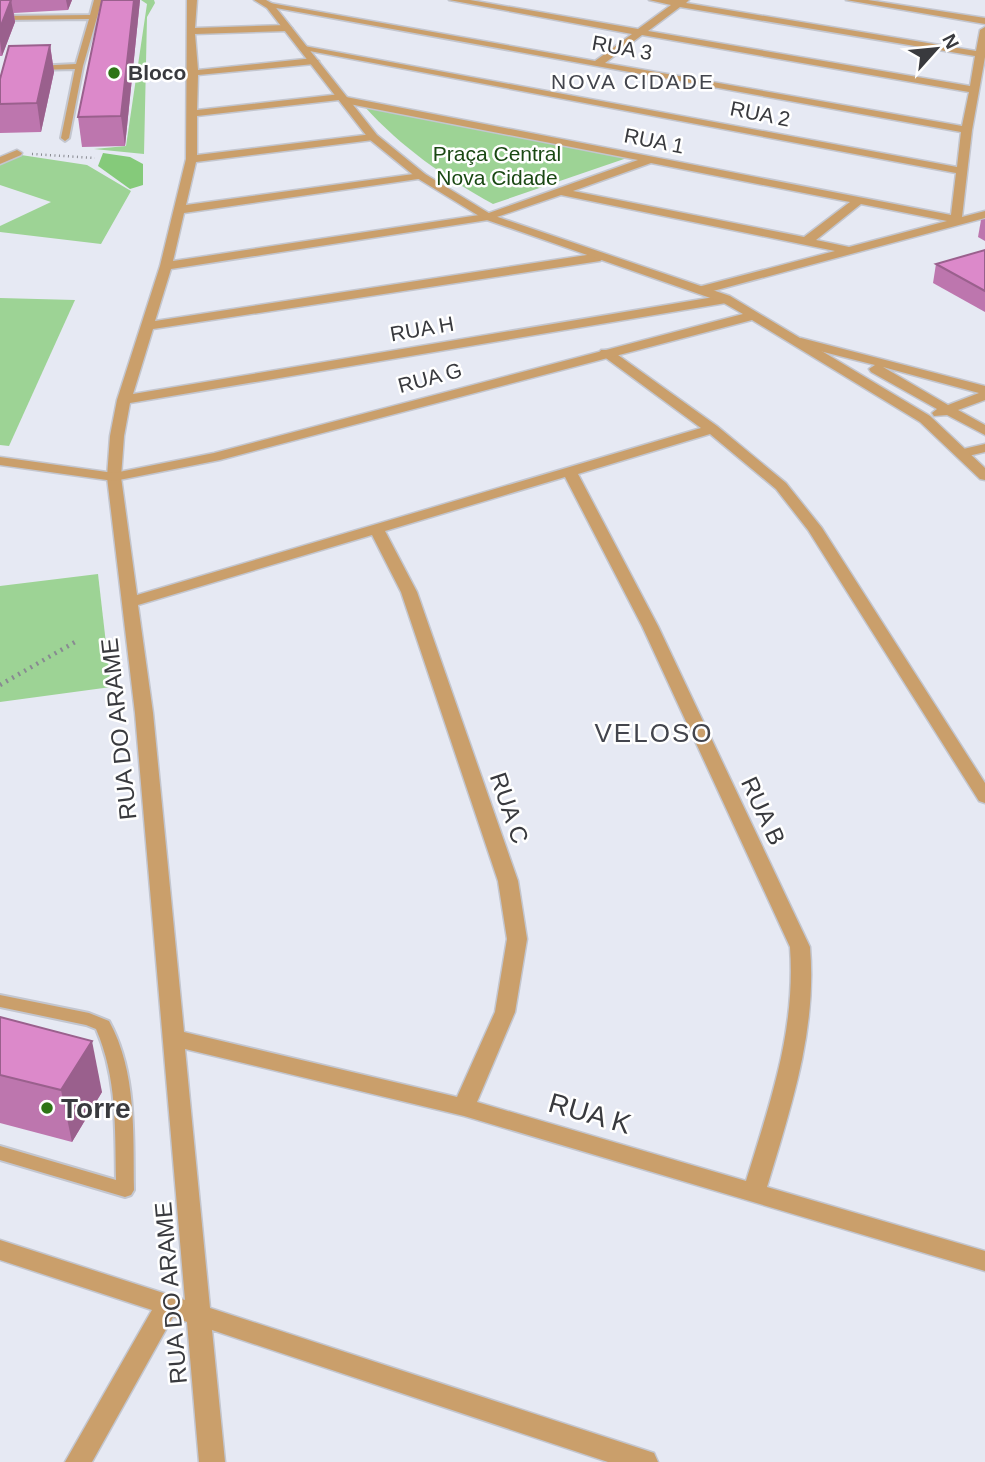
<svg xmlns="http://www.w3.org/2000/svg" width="985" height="1462" font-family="Arial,sans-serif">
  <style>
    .green { fill: #9dd395 }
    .forest { fill: #85ca7a }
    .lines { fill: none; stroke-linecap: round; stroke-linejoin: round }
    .service-casing { stroke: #c3c6cf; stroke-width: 4 }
    .minor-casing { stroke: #c3c6cf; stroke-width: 3 }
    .tertiary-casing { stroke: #c3c6cf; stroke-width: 3 }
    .path-far1 { stroke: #888a91; stroke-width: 2.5; stroke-dasharray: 1 3.5; stroke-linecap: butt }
    .path { stroke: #888a91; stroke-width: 4.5; stroke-dasharray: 2 5; stroke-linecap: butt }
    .service { fill: #ca9f6b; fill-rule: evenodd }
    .minor { fill: #ca9f6b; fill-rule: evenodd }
    .tertiary { fill: #ca9f6b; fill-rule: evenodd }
    .wall { fill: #bd76ae }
    .shaded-wall { fill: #9a608d }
    .building { fill: #dc89ca; stroke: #9a608d; stroke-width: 2 }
    .poi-dot { fill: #2e7416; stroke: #fff; stroke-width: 2.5 }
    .labels { text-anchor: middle; stroke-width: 5; stroke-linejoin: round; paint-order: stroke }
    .far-street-label { font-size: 21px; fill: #393a3e; stroke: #fff }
    .far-poi-label { font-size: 21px; font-weight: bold; fill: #393a3e; stroke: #fff; text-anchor: start }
    .far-neighbourhood-label { font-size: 21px; letter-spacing: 2px; fill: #43454d; stroke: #fff }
    .far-park-label { font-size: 21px; fill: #1a4813; stroke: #fff }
    .street-label { font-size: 24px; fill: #393a3e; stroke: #fff }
    .neighbourhood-label { font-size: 26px; letter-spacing: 2px; fill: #43454d; stroke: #fff }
    .near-poi-label { font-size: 28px; font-weight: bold; fill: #393a3e; stroke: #fff; text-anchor: start }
    .near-street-label { font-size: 28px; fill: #393a3e; stroke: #fff }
  </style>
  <rect width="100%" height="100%" fill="#e6e9f3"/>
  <!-- green -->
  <g class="green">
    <polygon points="141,0 154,0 155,3 147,17 144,154 94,149 126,146 147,4"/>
    <path d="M364,106L627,158L493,204C444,177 402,148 364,106Z"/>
    <polygon points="21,155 87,165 131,191 101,244 0,232 0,226 51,202 0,185 0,165"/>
    <polygon points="0,298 75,300 9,446 0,445"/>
    <polygon points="98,574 111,687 0,702 0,586"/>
  </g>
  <!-- forest -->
  <polygon class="forest" points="103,153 130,157 143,164 143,185 130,189 98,166"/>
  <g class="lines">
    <!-- service casing -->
    <g class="service-casing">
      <g id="service">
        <polygon points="94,0 102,0 83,66 69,138 65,141 61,138 75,69 35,70 31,68 35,66 76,64 89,19 0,20 0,16 90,15"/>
        <path d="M0,995L89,1013L109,1021C137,1072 133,1133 134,1190L131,1195L125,1197L0,1160V1146L116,1180C115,1128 117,1077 96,1029L86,1025L0,1007Z"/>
      </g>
    </g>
    <!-- minor casing -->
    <g class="minor-casing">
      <g id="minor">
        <path d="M187,0H197L195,28L287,25L292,28L287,31L195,34L198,70L314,58L319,61L314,64L198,75L197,110L341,94L346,97L951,215L956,173L299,49L304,46L957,167L961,132L265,6L270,3L595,61L632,34L449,0H470L638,29L671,5L649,0H689L686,3L976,51L980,30L985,27V57L972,130L962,217L985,211V218L702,294L698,293V287L835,251L561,195L488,220L171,269L155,321L600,253L606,257L600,261L153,329L133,394L726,295L732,299L726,303L130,403L124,436L121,477L137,595L701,428L599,353L601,350H611L717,426L786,483L822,528L985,783V803L979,801L808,530L776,489L710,434L578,474L658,626L810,947C817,1031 791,1107 767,1187L985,1251V1271L464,1116L185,1049L210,1308L645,1450L654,1453L658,1462H608L212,1330L225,1462H199L187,1322L173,1317L92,1462H65L152,1310L0,1260V1240L185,1300L135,713L107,477L110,436L117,400L160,266L186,159ZM680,7L975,56L970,86L648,31ZM642,35L969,92L962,126L605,63ZM339,100L344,103L638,160L486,214L173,261L184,213L425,178V174L421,173L186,205L196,162L373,140L378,137L373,134L197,155V116ZM651,163L850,202L804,237L573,191ZM861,204L947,221L849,247L816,240ZM565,477L642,626L790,947C796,1030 770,1103 746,1181L477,1102L515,1012L527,939L518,881L417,592L385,531ZM372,535L401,592L498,881L507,939L495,1012L457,1097L184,1032L153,713L138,605Z"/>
        <polygon points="846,0 868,0 985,18 985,24"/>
        <polygon points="17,150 22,153 21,155 0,164 0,157"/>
        <path d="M801,338L985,386V400L958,410L985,425V435L947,415L934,416L932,413L937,409L871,372L869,369L875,365L796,345V339ZM883,367L979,393L948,405Z"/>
        <polygon points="985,444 985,452 964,457 957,453 959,450"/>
      </g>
    </g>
    <!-- tertiary casing -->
    <g class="tertiary-casing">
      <polygon id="tertiary" points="254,0 266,0 273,4 377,135 425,174 492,215 730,296 930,416 985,468 985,480 980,479 920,422 752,320 220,460 114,481 0,465 0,457 114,473 214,453 743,314 722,302 484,219 417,178 369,139 267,8"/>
    </g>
    <!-- path-far1 -->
    <polyline class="path-far1" points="32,154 95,158"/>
    <!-- path -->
    <polyline class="path" points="0,685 75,642"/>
    <!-- service -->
    <use href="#service" class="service"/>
    <!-- minor -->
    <use href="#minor" class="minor"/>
    <!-- tertiary -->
    <use href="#tertiary" class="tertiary"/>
  </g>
  <!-- wall -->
  <g class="wall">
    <polygon points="0,0 72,0 68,10 14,13 15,22 2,56 0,56"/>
    <polygon points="102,0 140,0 125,146 82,147 78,117"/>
    <polygon points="50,45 54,72 41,132 0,133 0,79"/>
    <polygon points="985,219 985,241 978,237 981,220"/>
    <polygon points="985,250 985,312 933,283 936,264"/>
    <polygon points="0,1017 102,1092 72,1142 0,1123"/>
  </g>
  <!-- shaded-wall -->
  <g class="shaded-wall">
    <polygon points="11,0 15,22 2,56 0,41 0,28"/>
    <polygon points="66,0 72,0 68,10"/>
    <polygon points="134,0 140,0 125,146 121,116"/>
    <polygon points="50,45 54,72 41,132 37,103"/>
    <polygon points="92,1041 102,1092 72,1142 61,1090"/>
  </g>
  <!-- building -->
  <g class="building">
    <polygon points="0,0 11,0 0,28"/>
    <polygon points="102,0 134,0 121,116 78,117"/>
    <polygon points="50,45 37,103 0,104 0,79 9,46"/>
    <polygon points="985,250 985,291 936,264"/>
    <polygon points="0,1017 92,1041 61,1090 0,1075"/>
  </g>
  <!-- markers -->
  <g class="poi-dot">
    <circle cx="114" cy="73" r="7"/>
    <circle cx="47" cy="1108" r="7"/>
  </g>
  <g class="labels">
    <!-- far-street labels -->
    <g class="far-street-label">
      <text transform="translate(622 48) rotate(10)" y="7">RUA 3</text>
      <text transform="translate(760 114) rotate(11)" y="7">RUA 2</text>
      <text transform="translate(654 141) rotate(11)" y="7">RUA 1</text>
      <text transform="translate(422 329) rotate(-10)" y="7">RUA H</text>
      <text transform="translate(430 378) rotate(-15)" y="7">RUA G</text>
    </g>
    <!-- far-poi labels -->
    <g class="far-poi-label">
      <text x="128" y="80">Bloco</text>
    </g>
    <!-- far-neighbourhood labels -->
    <g class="far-neighbourhood-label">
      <text x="633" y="89">NOVA CIDADE</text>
    </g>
    <!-- far-park labels -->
    <g class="far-park-label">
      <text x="497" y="161">Praça Central<tspan x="497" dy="24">Nova Cidade</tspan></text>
    </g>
    <!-- street labels -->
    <g class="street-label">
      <text transform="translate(119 729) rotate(-96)" y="8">RUA DO ARAME</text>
      <text transform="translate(509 808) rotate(71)" y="8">RUA C</text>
      <text transform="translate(763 811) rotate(65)" y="8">RUA B</text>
      <text transform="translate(171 1293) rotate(-95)" y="8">RUA DO ARAME</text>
    </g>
    <!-- neighbourhood labels -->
    <g class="neighbourhood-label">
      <text x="654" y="742">VELOSO</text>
    </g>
    <!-- near-poi labels -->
    <g class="near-poi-label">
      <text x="61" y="1118">Torre</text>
    </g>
    <!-- near-street labels -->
    <g class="near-street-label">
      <text transform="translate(590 1113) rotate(16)" y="10">RUA K</text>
    </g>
  </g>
  <!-- north arrow -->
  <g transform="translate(936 49) rotate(63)" stroke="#ffffff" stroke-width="5" paint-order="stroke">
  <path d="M0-5L12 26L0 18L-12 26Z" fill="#393a3e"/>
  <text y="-10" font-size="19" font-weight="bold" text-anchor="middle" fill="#393a3e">N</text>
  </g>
</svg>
